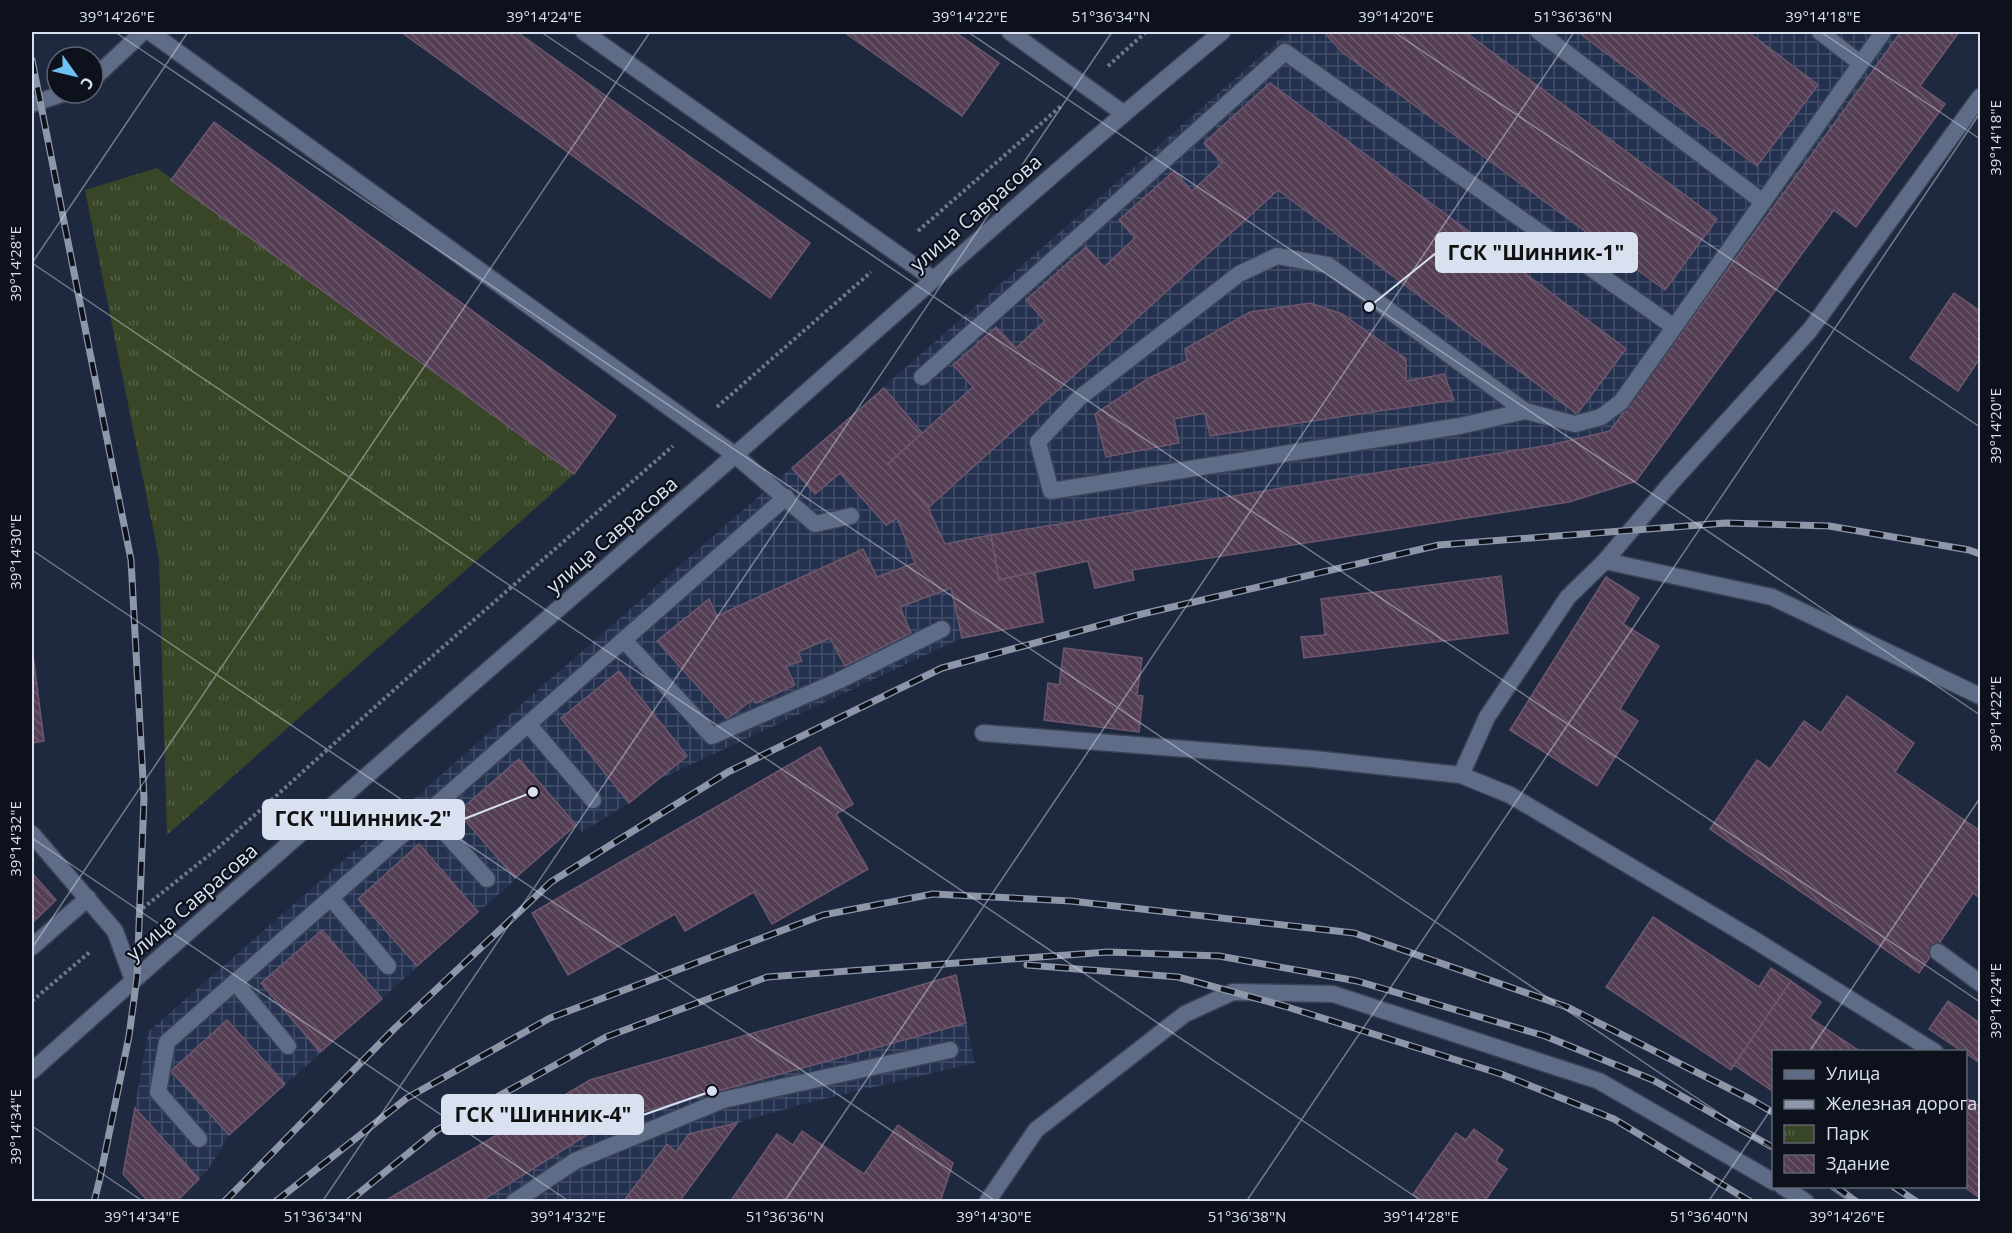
<svg xmlns="http://www.w3.org/2000/svg" width="2012" height="1233" font-family="'Open Sans',sans-serif">
  <style>
    .industrial { fill: url(#industrial-grid) }
    .park { fill: url(#park-tufts) }
    .building { fill: url(#building-back-hatch); stroke: #6e576e; stroke-width: 1.5 }
    .lines { fill: none; stroke-linecap: round; stroke-linejoin: round }
    .service-casing { stroke: #3a4256; stroke-width: 19 }
    .tertiary-casing { stroke: #3a4256; stroke-width: 19 }
    .path { stroke: #6f788b; stroke-width: 4; stroke-dasharray: 3 3; stroke-linecap: butt }
    .service { stroke: #5f6c87; stroke-width: 16 }
    .tertiary { stroke: #5f6c87; stroke-width: 16 }
    .rail-casing { stroke: #8e97a9; stroke-width: 7 }
    .rail { stroke: #0c111c; stroke-width: 4.5; stroke-dasharray: 14; stroke-linecap: butt }
    .ticks { fill: none; stroke: #d9e1f0; stroke-width: 1.5; stroke-opacity: 0.45 }
    .labels { text-anchor: middle; stroke-width: 4.5; stroke-linejoin: round; paint-order: stroke }
    .street-label { font-size: 20px; fill: #d9e1f0; stroke: #0c111c }
    .leader { fill: none; stroke: #d9e1f0; stroke-width: 2 }
    .callout-dot { fill: #d9e1f0; stroke: #0c111c; stroke-width: 2 }
    .callout { fill: #d9e1f0; stroke: #d9e1f0; stroke-width: 2 }
    .callout-label { font-size: 21px; text-anchor: middle; font-weight: bold; fill: #111 }
    .neatline { fill: none; stroke: #d9e1f0; stroke-width: 2 }
    .ticks-label { font-size: 15px; text-anchor: middle; fill: #d9e1f0 }
  </style>
  <defs>
    <pattern id="industrial-grid" width="8" height="8" patternUnits="userSpaceOnUse" patternTransform="scale(1.5)"><rect width="8" height="8" fill="#24324f"/><path d="M0 4h8M4 0v8" fill="none" stroke="#434f69"/></pattern>
    <pattern id="park-tufts" width="24" height="20" patternUnits="userSpaceOnUse" patternTransform="scale(1.5)"><rect width="24" height="20" fill="#384627"/><path d="M3 7l-1-3M5 7V3M7 7l1-3M15 17l-1-3M17 17v-4M19 17l1-3" fill="none" stroke="#546047"/></pattern>
    <pattern id="building-back-hatch" width="6" height="6" patternUnits="userSpaceOnUse" patternTransform="scale(1.5)"><rect width="6" height="6" fill="#533e54"/><path d="M-1 5l2 2M0 0l6 6M5-1l2 2" fill="none" stroke="#6b5a6d"/></pattern>
  </defs>
  <rect width="100%" height="100%" fill="#1e283f"/>
  <!-- industrial -->
  <g class="industrial">
    <polygon points="1288,32 1959,32 1920,85 1945,104 1856,227 1833,211 1636,481 1569,502 1133,570 1134,580 1088,561 1035,572 1043,622 962,638 658,780 629,803 582,832 576,825 229,1135 208,1170 176,1201 149,1201 123,1174 148,1032"/>
    <polygon points="956,975 975,1063 807,1103 737,1123 679,1201 383,1202 590,1080"/>
  </g>
  <!-- park -->
  <polygon class="park" points="157,168 574,474 167,835 159,558 85,190"/>
  <!-- building -->
  <g class="building">
    <polygon points="401,32 517,32 810,243 770,298"/>
    <polygon points="844,32 955,32 999,63 962,116"/>
    <polygon points="1324,32 1465,32 1717,219 1665,290 1342,52"/>
    <polygon points="1578,32 1748,32 1818,85 1757,166"/>
    <polygon points="1901,32 1959,32 1920,86 1945,104 1856,227 1834,210 1636,481 1569,502 1132,570 1134,580 1095,588 1088,561 999,580 991,535 1550,445 1610,431"/>
    <polygon points="1270,83 1626,349 1577,414 1278,190 928,508 888,464 973,387 953,365 996,327 1016,348 1045,321 1026,300 1086,247 1104,267 1135,238 1119,220 1174,171 1192,191 1222,163 1204,143"/>
    <polygon points="214,122 616,416 574,474 171,180"/>
    <polygon points="1954,293 1980,311 1980,358 1958,391 1910,358"/>
    <polygon points="1310,303 1342,314 1406,359 1406,381 1444,374 1454,400 1210,436 1205,413 1174,419 1179,443 1106,457 1095,414 1149,378 1187,361 1185,349 1250,312"/>
    <polygon points="884,388 922,433 888,464 928,508 945,544 991,535 999,580 1035,572 1043,622 962,638 951,588 900,607 911,633 845,666 830,638 798,652 802,661 786,666 795,685 756,703 753,699 727,719 657,641 709,599 717,616 863,549 877,577 915,563 897,518 886,525 840,473 815,494 792,468"/>
    <polygon points="1501,576 1508,633 1304,658 1301,637 1325,635 1321,599"/>
    <polygon points="1606,577 1639,598 1623,624 1659,646 1620,709 1638,721 1597,786 1510,730"/>
    <polygon points="32,647 44,741 32,743"/>
    <polygon points="1064,648 1142,658 1137,695 1143,696 1139,732 1044,720 1048,683 1059,685"/>
    <polygon points="619,671 687,756 629,803 561,718"/>
    <polygon points="1847,696 1914,743 1895,772 1980,831 1980,898 1973,893 1919,973 1710,829 1757,760 1770,769 1804,721 1821,733"/>
    <polygon points="820,747 853,804 836,814 868,869 772,924 754,892 685,931 675,914 568,975 532,913"/>
    <polygon points="519,759 576,825 515,878 458,812"/>
    <polygon points="419,844 478,912 417,966 358,899"/>
    <polygon points="32,873 56,900 32,923"/>
    <polygon points="1653,917 1759,987 1771,968 1791,981 1731,1070 1606,987"/>
    <polygon points="322,930 382,999 320,1052 261,983"/>
    <polygon points="956,975 966,1023 609,1121 480,1202 383,1202 590,1080"/>
    <polygon points="1791,981 1821,1002 1810,1018 1861,1052 1774,1052 1774,1092 1734,1065"/>
    <polygon points="1948,1001 1980,1023 1980,1063 1966,1053 1966,1052 1963,1052 1929,1029"/>
    <polygon points="227,1020 285,1084 229,1135 171,1071"/>
    <polygon points="1966,1098 1979,1106 1980,1104 1980,1198 1963,1186 1966,1186"/>
    <polygon points="135,1108 199,1179 176,1202 149,1202 123,1174"/>
    <polygon points="737,1123 679,1202 623,1202 667,1144 676,1152 689,1134"/>
    <polygon points="898,1125 953,1163 940,1202 730,1202 777,1134 793,1145 802,1131 864,1174"/>
    <polygon points="1474,1129 1503,1150 1496,1161 1507,1169 1484,1202 1423,1202 1413,1194 1456,1133 1466,1140"/>
  </g>
  <g class="lines">
    <!-- service casing -->
    <g class="service-casing">
      <g id="service">
        <polyline points="150,32 735,455 815,524 851,516"/>
        <polyline points="584,32 933,279"/>
        <polyline points="1010,32 1123,113"/>
        <polyline points="1539,32 1763,202 1883,32"/>
        <polyline points="1820,32 1860,63"/>
        <polyline points="93,79 143,32"/>
        <polyline points="32,104 65,93"/>
        <polyline points="922,377 1285,52 1674,327"/>
        <polyline points="1525,411 1460,426 1051,491 1038,442 1078,399 1239,274 1277,256 1328,265 1525,411 1575,424 1601,417 1621,402 1763,202"/>
        <polyline points="1605,561 1772,597 1980,696"/>
        <polyline points="624,640 712,736 838,681 942,629"/>
        <polyline points="528,724 593,800"/>
        <polyline points="983,733 1314,759 1461,775 1510,795 1753,939 1935,1052"/>
        <polyline points="1461,775 1487,717 1568,597 1605,561 1671,483 1810,330 1980,97"/>
        <polyline points="427,813 487,879"/>
        <polyline points="32,834 115,931 133,980"/>
        <polyline points="331,898 388,966"/>
        <polyline points="32,947 88,898"/>
        <polyline points="1938,952 1980,983"/>
        <polyline points="235,982 288,1046"/>
        <polyline points="199,1139 158,1092 167,1042 786,497"/>
        <polyline points="1782,1186 1806,1202"/>
        <polyline points="514,1202 575,1161 723,1100 950,1050"/>
        <polyline points="987,1202 1036,1130 1185,1014 1233,992 1333,994 1599,1081 1774,1182"/>
      </g>
    </g>
    <!-- tertiary casing -->
    <g class="tertiary-casing">
      <path id="tertiary" d="M32,1071C258,868 489,670 719,469C886,323 1050,173 1222,32"/>
    </g>
    <!-- path -->
    <g class="path">
      <polyline points="1108,66 1146,32"/>
      <polyline points="918,231 1061,106"/>
      <polyline points="717,407 871,272"/>
      <polyline points="138,912 218,848 405,680 673,446"/>
      <polyline points="32,1001 91,951"/>
    </g>
    <!-- service -->
    <use href="#service" class="service"/>
    <!-- tertiary -->
    <use href="#tertiary" class="tertiary"/>
    <!-- rail casing -->
    <g class="rail-casing">
      <g id="rail">
        <polyline points="32,60 131,560 144,798 137,977 129,1036 100,1178 94,1202"/>
        <polyline points="1027,965 1178,977 1284,1006 1501,1074 1614,1119 1751,1202"/>
        <polyline points="1835,1186 1857,1202"/>
        <polyline points="1893,1186 1917,1202"/>
        <polyline points="224,1202 394,1029 551,882 728,772 942,668 1142,614 1439,545 1726,523 1829,526 1969,550 1980,554"/>
        <polyline points="275,1202 407,1098 550,1018 823,915 933,894 1071,901 1354,933 1567,1007 1752,1100 1774,1113"/>
        <polyline points="348,1202 437,1130 606,1037 767,977 1108,952 1219,956 1357,981 1545,1036 1653,1080 1774,1148"/>
      </g>
    </g>
    <!-- rail -->
    <use href="#rail" class="rail"/>
  </g>
  <!-- ticks -->
  <path class="ticks" d="M115,32L1774,1150M541,32L1980,1002M968,32L1980,715M1394,32L1980,427M1821,32L1980,139M32,263L1423,1202M32,263L188,32M32,550L997,1202M32,838L570,1202M32,948L650,32M1809,1052L1980,798M32,1126L144,1202M1827,1186L1850,1202M322,1202L1112,32M784,1202L1574,32M1246,1202L1980,113M1708,1202L1774,1105"/>
  <g class="labels">
    <!-- street labels -->
    <g class="street-label">
      <text transform="translate(976 213) rotate(-41)" y="7">улица Саврасова</text>
      <text transform="translate(612 535) rotate(-41)" y="7">улица Саврасова</text>
      <text transform="translate(192 902) rotate(-41)" y="7">улица Саврасова</text>
    </g>
  </g>
  <!-- callouts -->
  <path class="leader" d="M1369 307L1436 253M533 792L464 819M712 1091L643 1115"/>
  <g class="callout-dot">
    <circle cx="1369" cy="307" r="6"/>
    <circle cx="533" cy="792" r="6"/>
    <circle cx="712" cy="1091" r="6"/>
  </g>
  <g class="callout">
    <rect x="1436" y="233" width="201" height="39" rx="6"/>
    <rect x="263" y="800" width="201" height="39" rx="6"/>
    <rect x="442" y="1095" width="201" height="39" rx="6"/>
  </g>
  <g class="callout-label">
    <text x="1536" y="260">ГСК "Шинник-1"</text>
    <text x="363" y="826">ГСК "Шинник-2"</text>
    <text x="543" y="1122">ГСК "Шинник-4"</text>
  </g>
  <!-- border -->
  <rect width="2012" height="1233" fill="none" stroke="#0c111c" stroke-width="66"/>
  <!-- legend -->
  <rect x="1772" y="1050" width="195" height="138" fill="#0c111c" stroke="#5e6471" stroke-width="1.5"/>
  <rect x="1784" y="1070" width="30" height="9" fill="#5f6c87" stroke="#5e6471" stroke-width="1.5"/>
  <text x="1826" y="1080" font-size="18" fill="#d9e1f0">Улица</text>
  <rect x="1784" y="1100" width="30" height="9" fill="#8e97a9" stroke="#5e6471" stroke-width="1.5"/>
  <text x="1826" y="1110" font-size="18" fill="#d9e1f0">Железная дорога</text>
  <rect x="1784" y="1125" width="30" height="18" fill="url(#park-tufts)" stroke="#5e6471" stroke-width="1.5"/>
  <text x="1826" y="1140" font-size="18" fill="#d9e1f0">Парк</text>
  <rect x="1784" y="1155" width="30" height="18" fill="url(#building-back-hatch)" stroke="#5e6471" stroke-width="1.5"/>
  <text x="1826" y="1170" font-size="18" fill="#d9e1f0">Здание</text>
  <!-- north arrow -->
  <g transform="translate(75 75) rotate(124)"><circle r="28" fill="#0c111c" stroke="#5e6471" stroke-width="1.5"/>
  <path d="M0-4.5L10 22L0 15L-10 22Z" fill="#6dc2f3"/>
  <text y="-9" font-size="16" font-weight="bold" text-anchor="middle" fill="#d9e1f0">С</text>
  </g>
  <rect x="33" y="33" width="1946" height="1167" class="neatline"/>
  <g class="ticks-label">
    <text x="117" y="22">39°14'26"E</text>
    <text x="544" y="22">39°14'24"E</text>
    <text x="970" y="22">39°14'22"E</text>
    <text x="1111" y="22">51°36'34"N</text>
    <text x="1396" y="22">39°14'20"E</text>
    <text x="1573" y="22">51°36'36"N</text>
    <text x="1823" y="22">39°14'18"E</text>
    <text transform="translate(1996 138) rotate(-90)" y="5">39°14'18"E</text>
    <text transform="translate(16 264) rotate(-90)" y="5">39°14'28"E</text>
    <text transform="translate(1996 426) rotate(-90)" y="5">39°14'20"E</text>
    <text transform="translate(16 552) rotate(-90)" y="5">39°14'30"E</text>
    <text transform="translate(1996 714) rotate(-90)" y="5">39°14'22"E</text>
    <text transform="translate(16 839) rotate(-90)" y="5">39°14'32"E</text>
    <text transform="translate(1996 1001) rotate(-90)" y="5">39°14'24"E</text>
    <text transform="translate(16 1127) rotate(-90)" y="5">39°14'34"E</text>
    <text x="142" y="1222">39°14'34"E</text>
    <text x="323" y="1222">51°36'34"N</text>
    <text x="568" y="1222">39°14'32"E</text>
    <text x="785" y="1222">51°36'36"N</text>
    <text x="994" y="1222">39°14'30"E</text>
    <text x="1247" y="1222">51°36'38"N</text>
    <text x="1421" y="1222">39°14'28"E</text>
    <text x="1709" y="1222">51°36'40"N</text>
    <text x="1847" y="1222">39°14'26"E</text>
  </g>
</svg>
